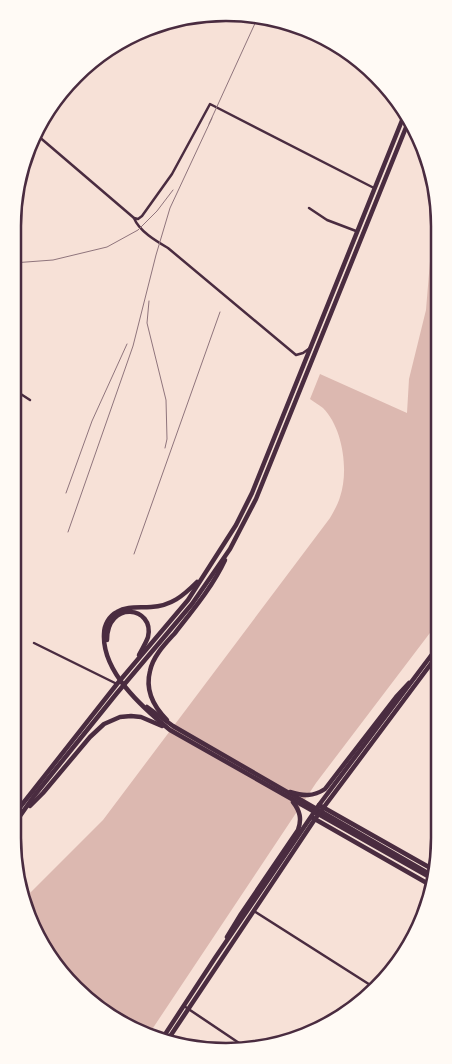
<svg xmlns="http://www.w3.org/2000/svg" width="452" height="1064" font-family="'PT Sans Narrow',sans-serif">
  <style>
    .water { fill: #dcb8b0 }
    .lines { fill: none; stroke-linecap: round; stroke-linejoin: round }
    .stream { stroke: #dcb8b0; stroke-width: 1 }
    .minor { stroke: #4a2c40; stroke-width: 2.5 }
    .primary { stroke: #4a2c40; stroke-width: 4.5 }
    .trunk { stroke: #4a2c40; stroke-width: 4.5 }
    .rail { stroke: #8f747c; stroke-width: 1 }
    .rim { fill: none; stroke: #4a2c40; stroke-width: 2.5 }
  </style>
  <rect width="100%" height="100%" fill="#f7e1d7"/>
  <!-- water -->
  <path class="water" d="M438,209L439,621L316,783L149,1034L120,1023L65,979L24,907L23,900L103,820L330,518C334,511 338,504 340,497C349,471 343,428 323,408C319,405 314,402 310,399L320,374L407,413L409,379L426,310L432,237Z"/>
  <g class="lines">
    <!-- stream -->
    <polyline class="stream" points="21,886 30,892"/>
    <!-- minor -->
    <g class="minor">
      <polyline points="37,135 134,218 138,219 142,216 172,174 210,104 374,188"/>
      <polyline points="309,208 327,220 356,231"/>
      <path d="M134,218C139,231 156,241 168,248L296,355L303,353L310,348"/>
      <polyline points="13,389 30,400"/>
      <polyline points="34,643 117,684"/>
      <polyline points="254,911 375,988"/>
      <polyline points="184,1006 248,1049"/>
    </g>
    <!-- primary -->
    <g class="primary">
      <path d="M197,582C183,596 171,606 151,607C139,608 127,606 117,612C109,616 104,625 104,634C102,672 143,708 170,730L433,879"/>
      <path d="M107,640C107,600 155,606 148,637C146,643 142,649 139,655"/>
      <polyline points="147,707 173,726 433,876"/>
      <path d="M167,720C154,707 145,690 150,671C153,656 165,644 175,633C193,610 213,586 225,560"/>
      <path d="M290,792C303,796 313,797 325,789L396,697L409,683"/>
      <polyline points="319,805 434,870"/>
      <polyline points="30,806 43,793 90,737 104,724 120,717 131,716 141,717 162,726"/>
      <polyline points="13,816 117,684 188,600 236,525 252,493 405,113"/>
      <polyline points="313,818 432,886"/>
      <polyline points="13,826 34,796 117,693 192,604 230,549 256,499 409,120"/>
      <path d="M227,937L241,914L298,830C302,819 300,811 293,802"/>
    </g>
    <!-- trunk -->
    <g class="trunk">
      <polyline points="162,1039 215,958 319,805 439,645"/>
      <polyline points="167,1041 315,819 439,653"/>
    </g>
    <!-- rail -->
    <g class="rail">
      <polyline points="209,124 257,19"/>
      <polyline points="13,263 53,260 107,247 138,230 157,211 173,190"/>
      <polyline points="149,301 147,323 166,400 167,439 165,448"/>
      <polyline points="66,493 92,421 127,344"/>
      <polyline points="68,532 133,346 156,255 170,208 212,118"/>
      <polyline points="134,554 220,312"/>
    </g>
  </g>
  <!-- crop -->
  <path d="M0 0H452V1064H0ZM226 21H226A205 205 0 0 1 431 226V838A205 205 0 0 1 226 1043H226A205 205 0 0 1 21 838V226A205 205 0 0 1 226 21Z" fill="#fffaf5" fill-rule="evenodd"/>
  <path class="rim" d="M226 21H226A205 205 0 0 1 431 226V838A205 205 0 0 1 226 1043H226A205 205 0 0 1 21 838V226A205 205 0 0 1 226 21Z"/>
</svg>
